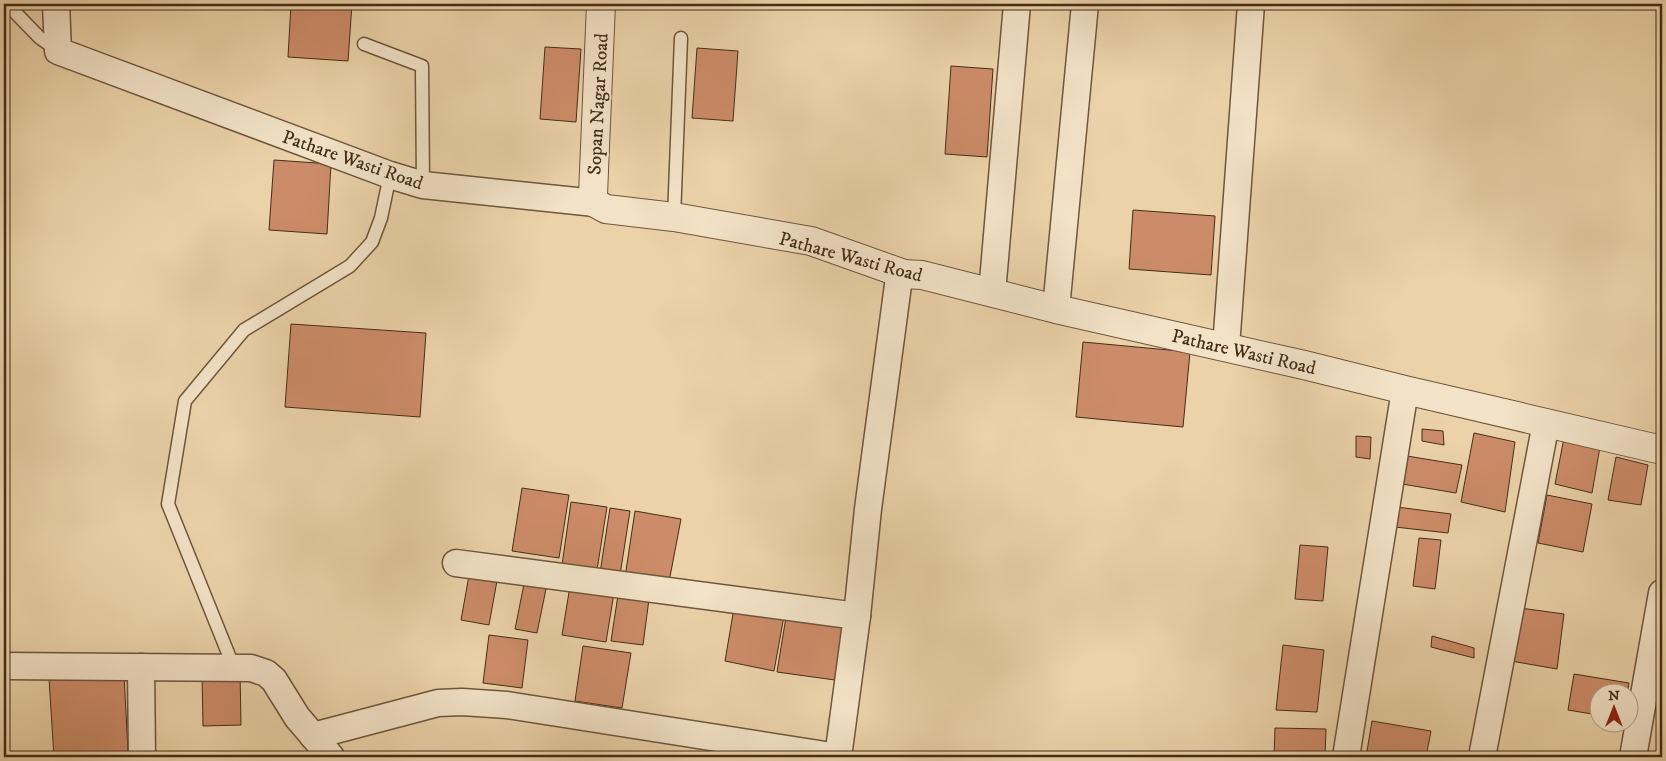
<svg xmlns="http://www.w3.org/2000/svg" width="1666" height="761" font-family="'IM FELL DW Pica',serif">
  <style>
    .building { fill: #cd8c69; stroke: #442d17 }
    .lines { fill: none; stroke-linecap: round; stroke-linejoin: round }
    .service-casing { stroke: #6e563c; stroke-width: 15 }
    .minor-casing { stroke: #6e563c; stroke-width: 29 }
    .tertiary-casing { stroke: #6e563c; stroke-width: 30 }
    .service { stroke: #f2e2c7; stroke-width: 12 }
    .minor { stroke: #f2e2c7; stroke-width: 26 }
    .tertiary { stroke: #f2e2c7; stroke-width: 28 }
    .labels { text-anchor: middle; stroke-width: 4; stroke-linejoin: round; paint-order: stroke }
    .street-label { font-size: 19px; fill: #442d17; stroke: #f2e2c7 }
  </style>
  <rect width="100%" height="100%" fill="#ebd2a9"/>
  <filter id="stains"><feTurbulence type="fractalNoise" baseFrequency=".004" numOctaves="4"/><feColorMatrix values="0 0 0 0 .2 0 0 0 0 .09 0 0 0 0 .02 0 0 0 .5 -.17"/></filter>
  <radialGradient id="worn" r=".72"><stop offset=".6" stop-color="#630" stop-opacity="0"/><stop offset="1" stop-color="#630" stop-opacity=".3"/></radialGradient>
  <!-- building -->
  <g class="building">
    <polygon points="291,4 352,4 348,61 288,57"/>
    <polygon points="545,47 581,49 576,122 540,119"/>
    <polygon points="697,48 738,51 733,121 692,118"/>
    <polygon points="951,66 993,69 987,157 945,154"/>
    <polygon points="274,160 331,164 327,234 269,230"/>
    <polygon points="1133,210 1215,216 1211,275 1129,269"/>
    <polygon points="291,324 426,333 420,417 285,407"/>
    <polygon points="1083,342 1190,352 1183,427 1076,417"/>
    <polygon points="1422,429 1443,431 1444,445 1422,441"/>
    <polygon points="1474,433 1515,442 1505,512 1461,502"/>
    <polygon points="1565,433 1601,441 1592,493 1555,484"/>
    <polygon points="1356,436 1371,437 1370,459 1356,457"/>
    <polygon points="1407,456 1462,465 1456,493 1402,484"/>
    <polygon points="1616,457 1648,465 1641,505 1608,500"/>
    <polygon points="522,488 569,495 559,558 512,551"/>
    <polygon points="1547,495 1592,504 1583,552 1538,543"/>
    <polygon points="571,502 607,507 597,570 562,565"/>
    <polygon points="1397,507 1451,514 1448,533 1395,527"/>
    <polygon points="610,508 630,511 620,575 600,573"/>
    <polygon points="635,511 681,519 669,582 625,577"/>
    <polygon points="1419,538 1441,540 1435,589 1413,586"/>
    <polygon points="1300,545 1328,547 1323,601 1295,599"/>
    <polygon points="470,570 498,575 489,625 461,620"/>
    <polygon points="525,579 547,584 537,633 515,629"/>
    <polygon points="570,586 614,593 606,642 562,635"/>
    <polygon points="618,595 649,599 643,645 611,641"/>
    <polygon points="734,608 784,616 774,671 725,661"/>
    <polygon points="1520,608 1564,614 1557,669 1511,661"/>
    <polygon points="786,617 850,626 842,681 777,672"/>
    <polygon points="489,635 528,640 522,688 483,683"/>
    <polygon points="1432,636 1474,648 1474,658 1431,647"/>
    <polygon points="1283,645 1324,650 1317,712 1276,710"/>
    <polygon points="583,646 631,653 622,708 575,701"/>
    <polygon points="240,672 241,725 203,726 202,673"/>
    <polygon points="124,674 128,752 54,757 49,678"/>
    <polygon points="1574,674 1629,683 1627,694 1598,694 1598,715 1568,710"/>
    <polygon points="1372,721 1431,731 1426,757 1366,757"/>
    <polygon points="1275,728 1326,729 1325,757 1274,757"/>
    <polygon points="247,753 284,754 284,757 247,757"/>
  </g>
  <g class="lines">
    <!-- service casing -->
    <g class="service-casing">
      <g id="service">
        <polyline points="7,4 40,38 58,51"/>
        <polyline points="364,44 422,66 423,185"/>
        <polyline points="674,217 681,38"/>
        <polyline points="234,668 168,504 185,401 244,330 350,266 372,242 381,218 390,175"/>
      </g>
    </g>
    <!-- minor casing -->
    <g class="minor-casing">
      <g id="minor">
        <polyline points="56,4 58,51 390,175 423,185 595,203"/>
        <polyline points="992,293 1017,4"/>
        <polyline points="1056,309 1085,4"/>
        <polyline points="1226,347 1251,4"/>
        <polyline points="456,563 857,616"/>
        <polyline points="4,666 251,668 266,673 274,680 297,717 331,757"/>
        <polyline points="141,667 142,757"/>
        <polyline points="313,736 438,703 462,702 507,705 838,757"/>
        <polyline points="838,757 857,616 868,509 898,285 904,274"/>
        <polyline points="1346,757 1405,390"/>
        <polyline points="1482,757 1546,423"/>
        <polyline points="1633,757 1662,593"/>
      </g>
    </g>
    <!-- tertiary casing -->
    <g class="tertiary-casing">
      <polyline id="tertiary" points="601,4 593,195 595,203 606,209 674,217 811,241 904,274 922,275 1056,309 1304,365 1405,390 1662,450"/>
    </g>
    <!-- service -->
    <use href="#service" class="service"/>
    <!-- minor -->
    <use href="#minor" class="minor"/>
    <!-- tertiary -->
    <use href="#tertiary" class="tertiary"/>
  </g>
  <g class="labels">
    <!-- street labels -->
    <g class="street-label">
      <text transform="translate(597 104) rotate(-87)" y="7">Sopan Nagar Road</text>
      <text transform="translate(353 159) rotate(19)" y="7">Pathare Wasti Road</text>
      <text transform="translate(851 256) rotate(15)" y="7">Pathare Wasti Road</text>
      <text transform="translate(1244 351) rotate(13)" y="7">Pathare Wasti Road</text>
    </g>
  </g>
  <!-- margin -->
  <rect width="1666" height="761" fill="none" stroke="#ebd2a9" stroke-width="20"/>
  <rect x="5" y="5" width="1656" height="751" fill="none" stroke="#442d17" stroke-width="2.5"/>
  <rect x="10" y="10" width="1646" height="741" fill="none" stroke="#442d17"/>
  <!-- north arrow -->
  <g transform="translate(1614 708)"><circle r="24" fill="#f2e2c7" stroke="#ac9a81"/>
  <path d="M0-4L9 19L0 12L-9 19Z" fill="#8f2418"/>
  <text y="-8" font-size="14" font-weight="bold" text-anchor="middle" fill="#442d17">N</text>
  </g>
  <rect width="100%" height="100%" filter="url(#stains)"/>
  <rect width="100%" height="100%" fill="url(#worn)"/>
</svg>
